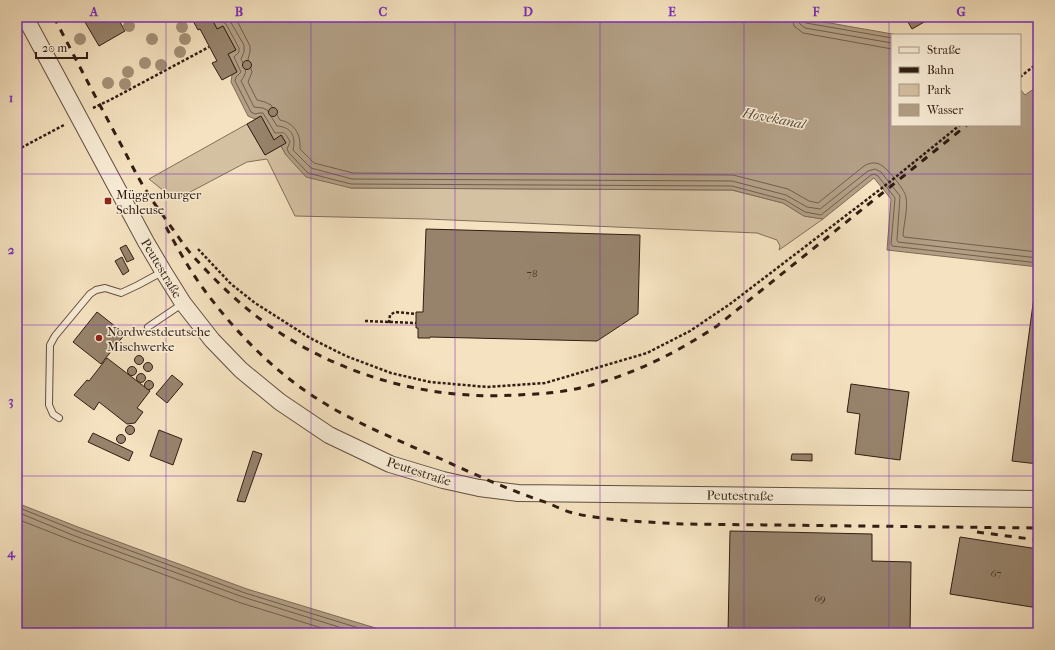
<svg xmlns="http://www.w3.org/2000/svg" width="1055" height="650" font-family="'IM FELL French Canon',serif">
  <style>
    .green { fill: #d4c1a2; stroke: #826f5a }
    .water { fill: #b29f85; stroke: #7e6b57 }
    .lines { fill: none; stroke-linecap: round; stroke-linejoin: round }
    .shore { stroke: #725e4c; stroke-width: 1 }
    .building { fill: #97836c; stroke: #311d12 }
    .service-casing { stroke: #624e3e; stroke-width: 8 }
    .tertiary-casing { stroke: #624e3e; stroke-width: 18 }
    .path { stroke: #311d12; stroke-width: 2.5; stroke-dasharray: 3 2; stroke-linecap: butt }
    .service { stroke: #f8ecd6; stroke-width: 6 }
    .tertiary { stroke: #f8ecd6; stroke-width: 16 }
    .rail { stroke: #311d12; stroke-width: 3; stroke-dasharray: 7 7; stroke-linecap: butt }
    .tree { fill: #a49178 }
    .grid { fill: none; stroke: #7b2cbf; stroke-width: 1; stroke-opacity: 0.55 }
    .poi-dot { fill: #8f2418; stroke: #f8ecd6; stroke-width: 1.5 }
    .labels { text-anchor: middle; stroke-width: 3; stroke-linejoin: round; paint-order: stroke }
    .number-label { font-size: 11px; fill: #4a3628 }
    .poi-label { font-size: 13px; fill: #311d12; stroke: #f8ecd6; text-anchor: start }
    .street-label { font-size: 13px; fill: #311d12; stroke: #f8ecd6 }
    .water-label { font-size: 14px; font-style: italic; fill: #5e4a3a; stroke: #f8ecd6 }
    .neatline { fill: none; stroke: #7b2cbf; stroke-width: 1.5 }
    .grid-label { font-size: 13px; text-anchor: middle; font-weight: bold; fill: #7b2cbf }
  </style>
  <rect width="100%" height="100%" fill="#f5e2c0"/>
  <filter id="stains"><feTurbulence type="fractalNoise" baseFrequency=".005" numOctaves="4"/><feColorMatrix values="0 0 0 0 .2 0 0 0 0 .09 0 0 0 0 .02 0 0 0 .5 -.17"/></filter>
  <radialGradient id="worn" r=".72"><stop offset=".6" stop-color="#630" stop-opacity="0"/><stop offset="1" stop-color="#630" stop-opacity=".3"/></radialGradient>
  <!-- green -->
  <polygon class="green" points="247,124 265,155 281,146 286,155 351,188 732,190 783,203 804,216 823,219 779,250 780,246 777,240 757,233 427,219 295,216 267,159 247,162 175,200 149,179"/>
  <!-- water -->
  <g class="water">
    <polygon points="211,17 796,17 898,35 892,35 892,125 1020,125 1020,89 1025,95 1038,86 1038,267 887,250 891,199 874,178 823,219 804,216 783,203 732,190 351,188 306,177 286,155 281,146 286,143 282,135 274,140 261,116 255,119 248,116 231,82 232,75 237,71 228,54 236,50 223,26 217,29"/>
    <polygon points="17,503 78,527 247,589 392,633 17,633"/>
  </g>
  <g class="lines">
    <!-- shore -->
    <g class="shore">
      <path d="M216,17L219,22H223L226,24L239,48V52L234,57L241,72L236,77L235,81L251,112L255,114L259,113H263L275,133C285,133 284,130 290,142L287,149L289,153L308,173L351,184L732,186L785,200L805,212L821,215L871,175L874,174L878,176L895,198L891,244L892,246L1038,263"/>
      <path d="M222,17L226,18L230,21L244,45V52L241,59C246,70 248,71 241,81L254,107L263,108L267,110L277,126C292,127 296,137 293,150L311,168L352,179L732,181L786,195L807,207L820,209L868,171L875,169L881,172L900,196L897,240L898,242L1038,258"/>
      <path d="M235,17L250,46V52L248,59L252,72L248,82L257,100L265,102L271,105L280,120C295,123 301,135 300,149L314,163L353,173L733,175L788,189L809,201L818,203L864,166C869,163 874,162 879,164C886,166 905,190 906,197C908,209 904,223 903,235L904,237L1038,252"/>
      <polyline points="792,17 794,26 803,33 892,49"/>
      <polyline points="798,17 800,24 805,28 892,43"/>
      <polyline points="803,17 803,21 806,23 892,38"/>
      <polyline points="17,507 77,531 245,593 375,633"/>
      <polyline points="17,512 75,536 243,597 358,633"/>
      <polyline points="17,519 73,541 241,603 338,633"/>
    </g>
  </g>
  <!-- building -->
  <g class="building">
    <polygon points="82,17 117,17 125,31 99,46"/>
    <polygon points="191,17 211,17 217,29 223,26 236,50 228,54 237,72 222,80 212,63 217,61 200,29 198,30"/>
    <polygon points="905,17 933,17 912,29"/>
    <circle cx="247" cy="65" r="4.5"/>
    <circle cx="273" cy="112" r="4.5"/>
    <polygon points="261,116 274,140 281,135 286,143 265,155 247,124"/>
    <polygon points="426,229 640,235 638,314 597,341 430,337 430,338 418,338 418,328 416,328 416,312 423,312"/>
    <polygon points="126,245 134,259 127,262 120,248"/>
    <polygon points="122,257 129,271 123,275 115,261"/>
    <polygon points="1037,274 1038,274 1038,464 1012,461"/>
    <polygon points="97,312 125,334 101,364 73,342"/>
    <circle cx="139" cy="360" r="4.5"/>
    <polygon points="107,358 150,391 137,408 143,412 135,423 127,424 99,402 94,410 74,395 87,380 89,381"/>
    <circle cx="148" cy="367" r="4.5"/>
    <circle cx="132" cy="371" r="4.5"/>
    <circle cx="141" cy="378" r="4.5"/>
    <polygon points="172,375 183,384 167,403 156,394"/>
    <circle cx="149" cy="385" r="4.5"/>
    <polygon points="851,384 909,392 900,460 855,454 860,414 847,412"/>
    <circle cx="130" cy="430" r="4.5"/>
    <polygon points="159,430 182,439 173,465 150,456"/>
    <polygon points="93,433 133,452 129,461 88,442"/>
    <circle cx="121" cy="439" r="4.5"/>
    <polygon points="253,451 262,454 245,502 237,501"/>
    <polygon points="792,454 812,454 812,461 791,460"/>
    <polygon points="730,531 872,534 872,561 911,562 910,633 728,633"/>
    <polygon points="960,537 1038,549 1038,608 950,594"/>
  </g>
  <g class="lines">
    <!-- service casing -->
    <g class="service-casing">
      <g id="service">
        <polyline points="148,327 182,304"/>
        <polyline points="59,418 53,414 49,405 50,345 55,336 90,294 96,290 105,288 121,293 138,285 162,272"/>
      </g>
    </g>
    <!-- tertiary casing -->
    <g class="tertiary-casing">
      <polyline id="tertiary" points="25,17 146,242 163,271 183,303 212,340 241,370 280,402 329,435 390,464 443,480 479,488 518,493 1038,499"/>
    </g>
    <!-- path -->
    <g class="path">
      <polyline points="1020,77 1038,63"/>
      <polyline points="93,108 110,100 209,47"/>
      <polyline points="17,150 64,125"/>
      <polyline points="198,249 231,284 255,303 310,338 346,356 391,373 430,382 487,387 545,383 647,353 690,331 730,304 882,188 960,125"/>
      <polyline points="365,321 416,323"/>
      <polyline points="389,323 390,315 395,312 416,314"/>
    </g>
    <!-- service -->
    <use href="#service" class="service"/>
    <!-- tertiary -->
    <use href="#tertiary" class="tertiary"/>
    <!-- rail -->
    <g class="rail">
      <path d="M54,17C75,58 96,98 118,139C128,157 136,175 147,192C155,205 165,218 174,231C180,239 185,247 192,255C210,275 230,295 251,312C325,371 421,401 516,395C537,394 559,393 580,388C630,376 673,355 717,326L967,125"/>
      <path d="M166,227C178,249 190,271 205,291C243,342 290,387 347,416C377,432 409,445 441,459C476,475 511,491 548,503C557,507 567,512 577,514C611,521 649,522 683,524L1038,528"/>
      <polyline points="977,532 1038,540"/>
    </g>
  </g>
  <!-- trees -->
  <g class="tree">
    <circle cx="129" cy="26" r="6"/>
    <circle cx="182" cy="27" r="6"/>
    <circle cx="80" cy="39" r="6"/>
    <circle cx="152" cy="39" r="6"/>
    <circle cx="185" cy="39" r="6"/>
    <circle cx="180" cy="52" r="6"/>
    <circle cx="145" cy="63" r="6"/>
    <circle cx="161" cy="65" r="6"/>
    <circle cx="128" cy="72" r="6"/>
    <circle cx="108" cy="83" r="6"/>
    <circle cx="125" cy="84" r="6"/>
  </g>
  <!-- grid -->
  <path class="grid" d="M166,17V633M311,17V633M455,17V633M600,17V633M744,17V633M889,17V633M17,174H1038M17,325H1038M17,476H1038"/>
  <!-- markers -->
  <g class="poi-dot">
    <rect x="104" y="197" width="8" height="8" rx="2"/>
    <circle cx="99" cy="338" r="4"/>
  </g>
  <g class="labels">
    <!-- number labels -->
    <g class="number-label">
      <text x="532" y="277">78</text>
      <text x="996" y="577">67</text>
      <text x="820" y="602">69</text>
    </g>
    <!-- poi labels -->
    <g class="poi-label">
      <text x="116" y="199">Müggenburger<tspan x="116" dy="15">Schleuse</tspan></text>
      <text x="107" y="336">Nordwestdeutsche<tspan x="107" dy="15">Mischwerke</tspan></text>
    </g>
    <!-- street labels -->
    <g class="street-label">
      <text transform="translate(162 268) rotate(59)" y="5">Peutestraße</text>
      <text transform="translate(419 471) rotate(18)" y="5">Peutestraße</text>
      <text transform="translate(740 495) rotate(1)" y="5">Peutestraße</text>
    </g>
    <!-- water labels -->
    <g class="water-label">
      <text transform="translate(774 118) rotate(11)" y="5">Hovekanal</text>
    </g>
  </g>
  <!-- margin -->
  <rect width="1055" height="650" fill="none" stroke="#f5e2c0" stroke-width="44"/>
  <!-- legend -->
  <rect x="891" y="34" width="130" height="92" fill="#f8ecd6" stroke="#a89988"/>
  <rect x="899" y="47" width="20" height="6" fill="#f8ecd6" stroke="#a89988"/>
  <text x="927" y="54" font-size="12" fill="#311d12">Straße</text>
  <rect x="899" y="67" width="20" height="6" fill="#311d12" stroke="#a89988"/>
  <text x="927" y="74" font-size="12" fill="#311d12">Bahn</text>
  <rect x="899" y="84" width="20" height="12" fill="#d4c1a2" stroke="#a89988"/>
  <text x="927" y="94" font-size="12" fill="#311d12">Park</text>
  <rect x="899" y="104" width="20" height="12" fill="#b29f85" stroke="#a89988"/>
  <text x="927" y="114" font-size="12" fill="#311d12">Wasser</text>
  <!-- scale -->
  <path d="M36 52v6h51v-6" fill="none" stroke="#311d12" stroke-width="2"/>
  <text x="42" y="52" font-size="12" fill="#311d12" stroke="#f8ecd6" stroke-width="3" paint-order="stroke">20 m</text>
  <rect x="22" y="22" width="1011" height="606" class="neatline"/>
  <g class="grid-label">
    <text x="94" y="16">A</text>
    <text x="239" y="16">B</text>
    <text x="383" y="16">C</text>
    <text x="528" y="16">D</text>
    <text x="672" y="16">E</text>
    <text x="816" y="16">F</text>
    <text x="961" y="16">G</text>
    <text x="11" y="102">1</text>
    <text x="11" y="254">2</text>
    <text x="11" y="405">3</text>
    <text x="11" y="557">4</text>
  </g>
  <rect width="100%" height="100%" filter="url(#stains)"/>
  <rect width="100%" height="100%" fill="url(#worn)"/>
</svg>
